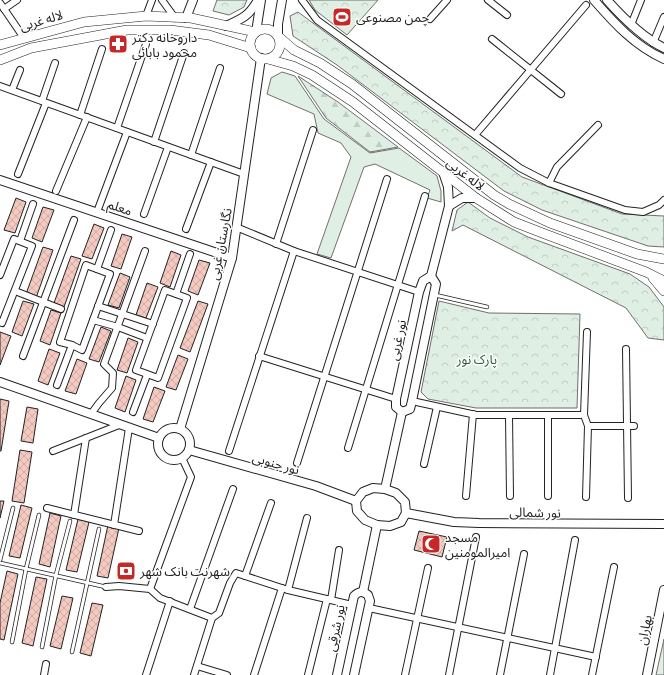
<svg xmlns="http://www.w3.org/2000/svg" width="664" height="675" font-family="Manrope,'Noto Sans Arabic',sans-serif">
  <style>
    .grass { fill: #e0efe3; stroke: #6f6f6f }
    .forest { fill: url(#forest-firs); stroke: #6f6f6f }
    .park { fill: url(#park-crowns); stroke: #6f6f6f }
    .building { fill: url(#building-cross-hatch); stroke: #222 }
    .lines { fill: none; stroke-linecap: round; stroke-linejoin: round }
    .lane-casing { stroke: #222; stroke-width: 4.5 }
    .street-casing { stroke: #222; stroke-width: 8 }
    .secondary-casing { stroke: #222; stroke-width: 10 }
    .primary-casing { stroke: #222; stroke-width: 10 }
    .lane { stroke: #fff; stroke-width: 3 }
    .street { stroke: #fff; stroke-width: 6 }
    .secondary { stroke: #fff; stroke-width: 8 }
    .primary { stroke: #fff; stroke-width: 9 }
    .labels { text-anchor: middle; stroke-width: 3; stroke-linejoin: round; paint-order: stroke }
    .poi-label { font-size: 13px; fill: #222; stroke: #fff; text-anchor: start }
    .street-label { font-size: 13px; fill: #222; stroke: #fff }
    .park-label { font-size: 13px; fill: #2f5e38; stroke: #fff }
  </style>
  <defs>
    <pattern id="forest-firs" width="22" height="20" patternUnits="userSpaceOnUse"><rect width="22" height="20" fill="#e0efe3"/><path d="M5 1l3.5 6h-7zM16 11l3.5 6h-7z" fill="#c0cdc2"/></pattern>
    <pattern id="park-crowns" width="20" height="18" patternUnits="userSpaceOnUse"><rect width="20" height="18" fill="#e0efe3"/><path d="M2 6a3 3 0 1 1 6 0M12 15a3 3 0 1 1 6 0" fill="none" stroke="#c0cdc2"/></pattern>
    <pattern id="building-cross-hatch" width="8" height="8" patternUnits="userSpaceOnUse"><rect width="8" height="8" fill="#f3c9c0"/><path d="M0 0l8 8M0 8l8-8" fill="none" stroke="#d0aca5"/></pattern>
  </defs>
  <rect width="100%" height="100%" fill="#fff"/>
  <!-- grass -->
  <g class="grass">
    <polygon points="282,72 295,76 324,119 370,153 399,148 437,176 441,191 441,202 427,198 430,190 375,164 364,167 331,258 317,254 351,157 341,143 318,133 314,114 267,94 271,78"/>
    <polygon points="664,639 664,675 656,675"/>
  </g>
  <!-- forest -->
  <polygon class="forest" points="298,76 338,102 398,147 370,152 326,118"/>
  <!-- park -->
  <g class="park">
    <polygon points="217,0 247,0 244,7 229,15 213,11"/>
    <polygon points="309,0 378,0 347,35 315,10"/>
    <polygon points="298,12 522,177 622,214 664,216 664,247 648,246 542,210 504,191 337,65 293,36 290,16"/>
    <polygon points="468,202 490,218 528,237 630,274 649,287 664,307 664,340 648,338 626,308 463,225 452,231 457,210"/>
    <polygon points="439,301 489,313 580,314 577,408 476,408 428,399 421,392"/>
  </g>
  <!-- building -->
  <g class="building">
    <polygon points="16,198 26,202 15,233 4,230"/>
    <polygon points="43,207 54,210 42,242 32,238"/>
    <polygon points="94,224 104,228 92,259 82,256"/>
    <polygon points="122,234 132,237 121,269 111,266"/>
    <polygon points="43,247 53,250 36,298 26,294"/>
    <polygon points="171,251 181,255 170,287 160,283"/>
    <polygon points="71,256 81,259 64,307 54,303"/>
    <polygon points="199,260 210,263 198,295 188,291"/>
    <polygon points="120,273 130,277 119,308 108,305"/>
    <polygon points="147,283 158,287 146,318 136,315"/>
    <polygon points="23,301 34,304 22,336 12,332"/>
    <polygon points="198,301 208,304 190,352 180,348"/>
    <polygon points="51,310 61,313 50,345 40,341"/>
    <polygon points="101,327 111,331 99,362 89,359"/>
    <polygon points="0,332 11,336 0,365"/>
    <polygon points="128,338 138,342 127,373 117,370"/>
    <polygon points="49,349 60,353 48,385 38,381"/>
    <polygon points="178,355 188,359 176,390 166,387"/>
    <polygon points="77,359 87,363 76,394 65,391"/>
    <polygon points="126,376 136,380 125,412 115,408"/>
    <polygon points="154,387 165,391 153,422 143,419"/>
    <polygon points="0,399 9,401 1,451 0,451"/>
    <polygon points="27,407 38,409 33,443 21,441"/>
    <polygon points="20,450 32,452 24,503 12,501"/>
    <polygon points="0,501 4,501 0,518"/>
    <polygon points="21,505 32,508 20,558 9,556"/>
    <polygon points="50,513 61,516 50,567 39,564"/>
    <polygon points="78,519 89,522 77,572 66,570"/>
    <polygon points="108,525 119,528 108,578 97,576"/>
    <polygon points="419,531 447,537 442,557 414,550"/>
    <polygon points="7,571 18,574 4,640 0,639 0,603"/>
    <polygon points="36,577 47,579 33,646 22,643"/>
    <polygon points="62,596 73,598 61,649 50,646"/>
    <polygon points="92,603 103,605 91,656 80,653"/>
  </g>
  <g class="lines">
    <!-- lane casing -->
    <g class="lane-casing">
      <g id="lane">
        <polyline points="435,295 487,307"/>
        <polyline points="0,560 13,508"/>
        <polyline points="0,563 106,587"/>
        <polyline points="12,642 26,569 39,515"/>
        <polyline points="42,647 56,575 70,521"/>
        <polyline points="72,652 99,529"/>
      </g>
    </g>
    <!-- street casing -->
    <g class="street-casing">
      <g id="street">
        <polyline points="162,0 175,18"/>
        <polyline points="302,0 317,20 520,168 549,183 625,210 643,212 659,205 664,200"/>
        <polyline points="488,0 507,15"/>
        <polyline points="0,3 24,38"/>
        <polyline points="4,9 17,0"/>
        <polyline points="146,16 152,0"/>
        <polyline points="430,19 447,0"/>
        <polyline points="631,25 641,0"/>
        <polyline points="492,39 561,94"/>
        <polyline points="653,43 664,17"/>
        <polyline points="0,86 244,174"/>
        <polyline points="12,90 20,70"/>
        <polyline points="42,101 55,63"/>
        <polyline points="80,115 102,49"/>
        <polyline points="117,128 146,44"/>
        <polyline points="475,135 586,5"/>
        <polyline points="154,142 184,53"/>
        <polyline points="191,155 220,68"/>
        <polyline points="18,174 46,103"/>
        <polyline points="549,183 557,167 598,125"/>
        <polyline points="56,191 87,117"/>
        <polyline points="97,212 127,132"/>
        <polyline points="144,214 168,147"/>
        <polyline points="236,227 294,251 419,292"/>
        <polyline points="186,229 211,162"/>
        <polyline points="20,241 33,204"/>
        <polyline points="276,244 313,130"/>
        <polygon points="86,265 110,274 82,350 72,345 60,342"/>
        <polyline points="97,269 111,230"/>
        <polyline points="0,275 14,239 32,246 2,323 0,322"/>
        <polygon points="165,290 187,298 158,378 136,370"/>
        <polyline points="15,291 61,309"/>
        <polyline points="176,294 190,254"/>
        <polyline points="98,306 153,324"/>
        <polyline points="93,320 118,327 147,338"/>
        <polyline points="626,349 628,498"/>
        <polyline points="23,356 74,220"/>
        <polyline points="259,356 396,399"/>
        <polyline points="57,385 72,345"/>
        <polyline points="412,401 476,415 584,415 587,332"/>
        <polyline points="133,412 147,375"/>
        <polyline points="91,414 99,403 112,388 113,373 104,364 145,251"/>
        <polyline points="509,415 510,496"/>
        <polyline points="548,415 548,496"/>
        <polyline points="584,415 588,426 634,426"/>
        <polyline points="348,448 425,196"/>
        <polyline points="53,451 119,425"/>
        <polyline points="229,451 294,251"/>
        <polyline points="297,463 387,179"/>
        <polyline points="424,464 437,407"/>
        <polyline points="466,496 473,414"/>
        <polyline points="586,497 588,426"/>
        <polyline points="47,508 139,531"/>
        <polyline points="74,515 86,438"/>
        <polyline points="114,525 129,428"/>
        <polyline points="245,576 271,503"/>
        <polyline points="106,587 119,586 150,589 160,598 212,618 219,613 230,583 236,573 288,590 352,605"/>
        <polyline points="150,589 191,477 182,458"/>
        <polyline points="288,590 307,518"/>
        <polyline points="331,600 339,550"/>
        <polyline points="369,608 596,657"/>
        <polyline points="190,609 233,489"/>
        <polyline points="197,666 227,675"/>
        <polyline points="44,675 46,664"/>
        <polyline points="146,675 170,601"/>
        <polyline points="194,675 212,618"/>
        <polyline points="254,675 282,588"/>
        <polyline points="308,675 327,599"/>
        <polyline points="405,675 428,568"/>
        <polyline points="449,675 476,537"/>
        <polyline points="500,675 524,554"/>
        <polyline points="550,675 575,540"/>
        <polyline points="592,675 614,567"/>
      </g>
    </g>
    <!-- secondary casing -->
    <g class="secondary-casing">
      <g id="secondary">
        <path d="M594,0C615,24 635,46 664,59"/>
        <path d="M607,0C623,18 642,37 664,48"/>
        <polyline points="186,18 193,0"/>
        <path d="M226,26C242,19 249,16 258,0"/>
        <polyline points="256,32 261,0"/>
        <polyline points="278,36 278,24 282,0"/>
        <polyline points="443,172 448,187 449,206 462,198 476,198"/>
        <polyline points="0,180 232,258"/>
        <polyline points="0,382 159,438"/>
        <polyline points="402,412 396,407 396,399 419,292 423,281 431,276 449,206"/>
        <polyline points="402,412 410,409 412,401 436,284 431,276"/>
        <circle cx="174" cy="444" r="16"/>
        <polyline points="180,429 232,258 261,58"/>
        <polyline points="189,450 316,486 356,501"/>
        <polygon points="373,488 385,489 396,493 405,502 406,513 401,522 390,526 377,525 365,520 357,511 356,501 363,492"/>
        <polyline points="385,489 402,412"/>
        <polyline points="406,513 454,522 479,523 664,524"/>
        <polyline points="363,592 377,525"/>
        <path d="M337,675L354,596C359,591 362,591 368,595L370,601L354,675"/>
        <polyline points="647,675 664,590"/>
      </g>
    </g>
    <!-- primary casing -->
    <g class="primary-casing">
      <g id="primary">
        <circle cx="265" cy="44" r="15"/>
        <polyline points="279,37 294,50 320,63 352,84 494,195 509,204 550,223 637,254 664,259"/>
        <polyline points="0,45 84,22 146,16 191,18 256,32"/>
        <polyline points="268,59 293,66 312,75 353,102 476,198 514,222 545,234 646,272 664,281"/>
        <polyline points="0,60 31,48 127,30 170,30 209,35 251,48"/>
        <polyline points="653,278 664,291"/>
      </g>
    </g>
    <!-- lane -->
    <use href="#lane" class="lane"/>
    <!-- street -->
    <use href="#street" class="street"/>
    <!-- secondary -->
    <use href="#secondary" class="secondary"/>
    <!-- primary -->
    <use href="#primary" class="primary"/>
  </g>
  <!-- icons -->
  <defs>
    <g id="stadium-square" transform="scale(1)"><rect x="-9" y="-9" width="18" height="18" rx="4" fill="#c62828" stroke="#fff"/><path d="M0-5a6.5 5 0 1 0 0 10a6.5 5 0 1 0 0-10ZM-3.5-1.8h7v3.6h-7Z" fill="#fff"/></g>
    <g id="pharmacy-square" transform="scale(1)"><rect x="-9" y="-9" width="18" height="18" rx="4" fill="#c62828" stroke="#fff"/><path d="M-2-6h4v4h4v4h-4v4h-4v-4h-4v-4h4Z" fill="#fff"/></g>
    <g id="mosque-square" transform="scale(1)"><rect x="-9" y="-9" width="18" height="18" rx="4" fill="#c62828" stroke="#fff"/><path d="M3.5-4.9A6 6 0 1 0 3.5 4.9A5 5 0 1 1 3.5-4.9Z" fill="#fff"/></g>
    <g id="bank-square" transform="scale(1)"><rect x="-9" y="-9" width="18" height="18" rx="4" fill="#c62828" stroke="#fff"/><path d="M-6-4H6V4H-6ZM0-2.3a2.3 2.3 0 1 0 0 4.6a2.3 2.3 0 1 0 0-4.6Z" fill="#fff"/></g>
  </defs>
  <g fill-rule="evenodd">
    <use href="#stadium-square" x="342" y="17"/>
    <use href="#pharmacy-square" x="118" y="44"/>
    <use href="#mosque-square" x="431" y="544"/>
    <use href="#bank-square" x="126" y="571"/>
  </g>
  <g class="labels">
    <!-- poi labels -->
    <g class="poi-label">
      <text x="356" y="22">چمن مصنوعی</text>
      <text x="132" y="42">داروخانه دکتر<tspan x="132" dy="15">محمود بابائی</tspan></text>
      <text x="445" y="542">مسجد<tspan x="445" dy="15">امیرالمومنین</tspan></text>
      <text x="140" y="576">شهرنت بانک شهر</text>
    </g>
    <!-- street labels -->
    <g class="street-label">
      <text transform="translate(41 20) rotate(-16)" y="5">لاله غربی</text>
      <text transform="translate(466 174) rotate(38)" y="5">لاله غربی</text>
      <text transform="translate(120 207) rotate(19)" y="5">معلم</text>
      <text transform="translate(220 244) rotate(-79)" y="5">نگارستان غربی</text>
      <text transform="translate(397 340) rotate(-78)" y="5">نور غربی</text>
      <text transform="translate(276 463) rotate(16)" y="5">نور جنوبی</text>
      <text transform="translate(535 512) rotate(1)" y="5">نور شمالی</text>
      <text transform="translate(335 628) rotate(-78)" y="5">نور شرقی</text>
      <text transform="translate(644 630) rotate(-79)" y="5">بهاران</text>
    </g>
    <!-- park labels -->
    <g class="park-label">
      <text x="477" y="364">پارک نور</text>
    </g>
  </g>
</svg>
